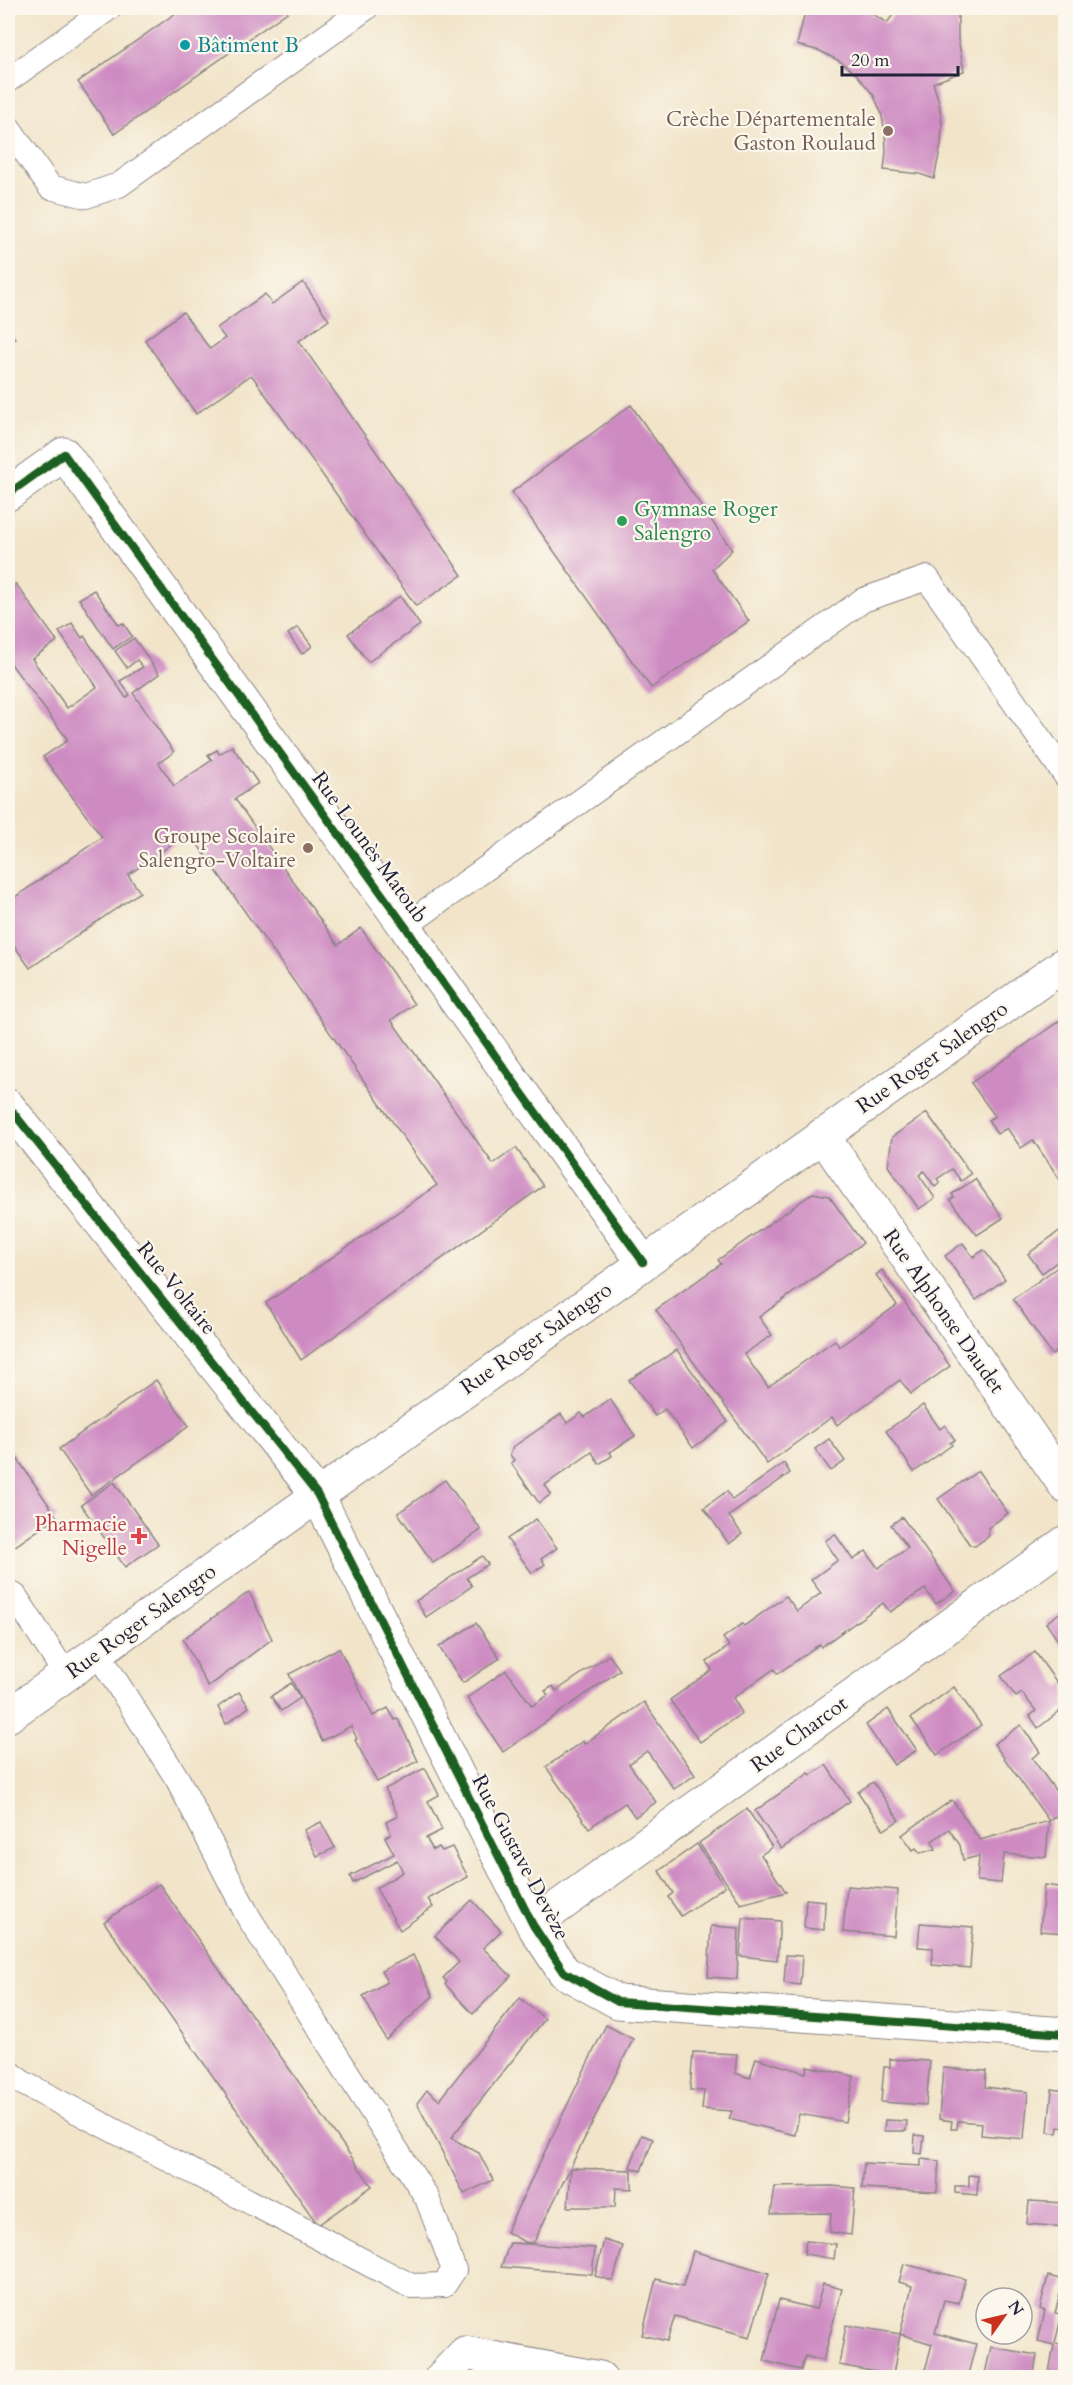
<svg xmlns="http://www.w3.org/2000/svg" width="1073" height="2385" font-family="Cardo,serif">
  <style>
    .building { fill: #ce8bc2 }
    .lines { fill: none; stroke-linecap: round; stroke-linejoin: round }
    .service-casing { stroke: #8a8382; stroke-width: 26 }
    .minor-casing { stroke: #8a8382; stroke-width: 35 }
    .secondary-casing { stroke: #8a8382; stroke-width: 35 }
    .service { stroke: #fff; stroke-width: 24 }
    .minor { stroke: #fff; stroke-width: 33 }
    .secondary { stroke: #fff; stroke-width: 33 }
    .cycleway-casing { stroke: #fbf7ec; stroke-width: 11 }
    .cycleway { stroke: #1b5e20; stroke-width: 8 }
    .culture-dot { fill: #0f9aa8; stroke: #fbf7ec; stroke-width: 2 }
    .education-dot { fill: #8d6e63; stroke: #fbf7ec; stroke-width: 2 }
    .leisure-dot { fill: #2e9e5b; stroke: #fbf7ec; stroke-width: 2 }
    .health-dot { fill: #e0444e; stroke: #fbf7ec; stroke-width: 2 }
    .labels { text-anchor: middle; stroke-width: 4.5; stroke-linejoin: round; paint-order: stroke }
    .culture-label { font-size: 21px; fill: #0d838f; stroke: #fbf7ec; text-anchor: start }
    .education-label { font-size: 21px; fill: #785e54; stroke: #fbf7ec; text-anchor: end }
    .leisure-label { font-size: 21px; fill: #27864d; stroke: #fbf7ec; text-anchor: start }
    .street-label { font-size: 21px; fill: #22223b; stroke: #fbf7ec }
    .health-label { font-size: 21px; fill: #be3a42; stroke: #fbf7ec; text-anchor: end }
  </style>
  <rect width="100%" height="100%" fill="#fbf7ec"/>
  <filter id="ink" filterUnits="userSpaceOnUse"><feTurbulence type="fractalNoise" baseFrequency=".0167" numOctaves="2"/><feDisplacementMap in="SourceGraphic" scale="12" xChannelSelector="R" yChannelSelector="G"/><feConvolveMatrix kernelMatrix="1 2 1 2 8 2 1 2 1" color-interpolation-filters="sRGB"/></filter>
  <filter id="wash" filterUnits="userSpaceOnUse"><feTurbulence type="fractalNoise" baseFrequency=".008" numOctaves="4" result="noise"/><feDisplacementMap in="SourceGraphic" scale="24" xChannelSelector="R" yChannelSelector="G"/><feGaussianBlur stdDeviation="1.35" result="paint"/><feColorMatrix in="noise" values="0 0 0 0 0 0 0 0 0 0 0 0 0 0 0 0 0 1.4 0 .05"/><feComposite in="paint" operator="in"/></filter>
  <g filter="url(#wash)">
    <rect width="100%" height="100%" fill="#f1e4c9"/>
    <g id="blocks">
      <!-- building -->
      <g class="building">
        <polygon points="183,8 293,8 114,134 78,82"/>
        <polygon points="804,8 863,8 887,23 898,8 958,8 958,39 964,71 933,83 939,102 942,124 941,145 934,179 920,174 884,170 886,152 885,132 881,112 874,96 857,75 841,62 820,51 797,45 804,16"/>
        <polygon points="303,282 329,320 299,341 462,575 416,606 253,377 251,375 196,414 145,340 183,312 210,349 225,338 217,328 265,294 272,304"/>
        <polygon points="8,327 15,339 8,344"/>
        <polygon points="631,405 732,550 712,569 749,621 651,688 512,492"/>
        <polygon points="16,584 57,641 32,659 67,708 97,687 59,632 72,623 82,638 84,636 126,698 130,695 120,681 143,667 137,660 127,668 115,651 134,638 159,674 133,693 174,752 159,763 174,786 212,760 208,755 217,750 219,754 232,746 258,783 235,799 338,945 361,928 414,1004 391,1020 493,1164 516,1148 543,1186 301,1360 266,1303 437,1185 189,832 128,875 140,892 30,968 8,937 8,902 102,837 43,757 68,740 8,660 8,590"/>
        <polygon points="94,590 119,625 123,623 132,636 113,649 79,599"/>
        <polygon points="400,596 420,625 368,662 348,634"/>
        <polygon points="298,627 312,646 302,654 288,634"/>
        <polygon points="1065,1017 1065,1187 1033,1140 1021,1148 1007,1128 997,1134 988,1120 995,1116 971,1083"/>
        <polygon points="927,1113 971,1174 961,1181 952,1169 937,1179 940,1183 935,1187 924,1171 919,1175 935,1198 919,1209 888,1166 892,1137"/>
        <polygon points="975,1179 1003,1218 977,1235 950,1200 954,1197 952,1194"/>
        <polygon points="813,1193 829,1196 863,1243 759,1317 772,1335 744,1354 768,1387 835,1340 839,1347 897,1305 876,1275 882,1270 950,1366 911,1394 900,1380 837,1425 832,1417 767,1464 656,1310 721,1264 718,1260"/>
        <polygon points="1065,1227 1065,1256 1042,1273 1028,1254"/>
        <polygon points="963,1243 973,1257 984,1250 1005,1279 976,1300 945,1256"/>
        <polygon points="1058,1267 1065,1277 1065,1346 1052,1355 1013,1299"/>
        <polygon points="677,1350 728,1422 693,1448 665,1409 655,1416 629,1380"/>
        <polygon points="156,1380 189,1426 91,1495 59,1449"/>
        <polygon points="610,1399 635,1436 610,1452 612,1456 599,1464 592,1452 545,1485 551,1494 539,1503 511,1463 514,1460 510,1455 513,1447 561,1414 567,1423 581,1413 585,1417"/>
        <polygon points="923,1405 940,1429 945,1425 955,1440 950,1443 952,1445 914,1472 886,1431"/>
        <polygon points="829,1439 845,1461 831,1471 815,1449"/>
        <polygon points="8,1445 57,1517 8,1551"/>
        <polygon points="784,1463 790,1473 729,1516 742,1534 729,1544 704,1508 727,1491 732,1500"/>
        <polygon points="978,1471 1008,1513 988,1528 989,1536 975,1546 970,1545 938,1499"/>
        <polygon points="445,1480 481,1530 433,1563 398,1513"/>
        <polygon points="114,1482 158,1544 125,1567 81,1505"/>
        <polygon points="902,1517 955,1591 936,1604 925,1589 890,1612 883,1603 821,1647 820,1644 777,1674 774,1669 733,1698 742,1713 700,1742 670,1700 712,1670 707,1662 729,1646 723,1638 742,1624 744,1626 786,1596 797,1611 821,1593 811,1580 838,1560 825,1541 835,1534 853,1560 866,1551 878,1568 908,1548 891,1525"/>
        <polygon points="536,1519 557,1548 541,1559 545,1564 532,1573 507,1539"/>
        <polygon points="482,1556 488,1564 467,1578 472,1586 426,1617 416,1601"/>
        <polygon points="249,1592 272,1639 208,1687 183,1639"/>
        <polygon points="1065,1609 1065,1651 1046,1623"/>
        <polygon points="476,1623 500,1658 463,1683 439,1647"/>
        <polygon points="339,1648 373,1716 388,1708 395,1720 398,1719 418,1761 377,1782 355,1740 357,1739 351,1726 322,1741 289,1674"/>
        <polygon points="1035,1652 1060,1687 1065,1683 1065,1707 1038,1728 1030,1716 1036,1711 1022,1693 1016,1697 1001,1676"/>
        <polygon points="609,1655 620,1670 503,1752 467,1698 506,1670 532,1706 548,1695 545,1691 553,1686 556,1691"/>
        <polygon points="291,1683 300,1698 281,1711 271,1696"/>
        <polygon points="954,1687 981,1725 937,1755 911,1718"/>
        <polygon points="239,1692 249,1707 226,1724 218,1707"/>
        <polygon points="644,1702 695,1775 674,1789 647,1751 629,1764 656,1802 635,1817 625,1803 589,1828 546,1767 583,1741 584,1744"/>
        <polygon points="888,1709 917,1750 894,1765 866,1725"/>
        <polygon points="1021,1725 1040,1752 1032,1758 1065,1804 1065,1809 1049,1821 994,1744"/>
        <polygon points="826,1765 850,1801 781,1849 755,1811 809,1773 811,1775"/>
        <polygon points="425,1768 439,1795 428,1801 442,1830 426,1838 433,1850 439,1847 442,1851 452,1847 468,1877 428,1899 433,1907 400,1930 376,1888 403,1872 397,1860 353,1883 350,1876 394,1854 385,1837 391,1834 386,1822 398,1816 385,1789"/>
        <polygon points="873,1782 899,1820 884,1830 858,1792"/>
        <polygon points="952,1800 980,1840 1049,1821 1046,1857 1004,1854 1001,1883 977,1881 979,1856 963,1860 960,1845 949,1829 932,1841 936,1849 920,1853 916,1848 913,1850 902,1835"/>
        <polygon points="747,1809 772,1847 761,1855 786,1892 741,1904 699,1843"/>
        <polygon points="321,1822 335,1848 317,1856 304,1830"/>
        <polygon points="697,1844 725,1886 681,1916 668,1897 673,1893 659,1871"/>
        <polygon points="159,1884 372,2186 318,2225 104,1922"/>
        <polygon points="1044,1885 1065,1888 1065,1933 1040,1931"/>
        <polygon points="847,1886 898,1890 894,1936 843,1932"/>
        <polygon points="806,1899 825,1901 824,1930 804,1928"/>
        <polygon points="472,1900 501,1931 483,1948 511,1976 473,2014 445,1984 447,1982 443,1978 459,1962 435,1936"/>
        <polygon points="743,1918 780,1921 777,1960 740,1956"/>
        <polygon points="920,1923 973,1927 970,1968 932,1965 933,1948 918,1947"/>
        <polygon points="711,1926 739,1928 737,1979 708,1977"/>
        <polygon points="413,1955 433,1996 386,2040 363,1996 387,1982 381,1971"/>
        <polygon points="786,1955 802,1956 800,1985 784,1983"/>
        <polygon points="520,1998 545,2019 451,2138 479,2153 493,2180 464,2194 417,2103 427,2090 439,2100"/>
        <polygon points="606,2025 633,2039 534,2242 527,2243 506,2232"/>
        <polygon points="693,2052 737,2054 735,2073 750,2078 756,2058 806,2073 807,2066 854,2076 845,2122 799,2114 795,2135 729,2119 732,2111 702,2109 704,2091 690,2090"/>
        <polygon points="890,2059 930,2061 926,2105 881,2102 884,2067 890,2067"/>
        <polygon points="943,2068 986,2071 985,2087 1028,2092 1024,2139 981,2135 982,2123 958,2121 957,2129 951,2129 952,2121 939,2119"/>
        <polygon points="1052,2089 1065,2091 1065,2128 1058,2127 1057,2133 1048,2132"/>
        <polygon points="885,2120 907,2121 906,2131 884,2131"/>
        <polygon points="642,2135 653,2139 641,2171 630,2167"/>
        <polygon points="915,2135 924,2136 922,2154 914,2153"/>
        <polygon points="921,2159 939,2161 937,2192 862,2188 864,2163 921,2166"/>
        <polygon points="571,2168 632,2170 632,2189 616,2188 615,2207 568,2207"/>
        <polygon points="969,2175 978,2176 977,2195 955,2193 955,2186 969,2186"/>
        <polygon points="832,2186 855,2188 851,2235 830,2232 831,2213 771,2214 775,2187"/>
        <polygon points="1029,2201 1065,2203 1065,2227 1027,2224"/>
        <polygon points="604,2240 623,2246 613,2281 595,2276"/>
        <polygon points="806,2241 836,2244 834,2259 804,2254"/>
        <polygon points="510,2243 595,2248 592,2274 501,2267"/>
        <polygon points="693,2251 769,2273 750,2337 675,2316 667,2341 642,2335 656,2279 683,2286"/>
        <polygon points="904,2264 965,2279 959,2303 944,2300 935,2333 976,2344 967,2378 923,2378 932,2344 900,2334 893,2375 839,2365 846,2325 900,2334 912,2286 899,2282"/>
        <polygon points="1048,2276 1064,2280 1055,2313 1062,2314 1055,2343 1065,2345 1065,2378 1048,2378 1054,2345 1038,2341 1045,2311 1040,2309"/>
        <polygon points="823,2284 842,2289 823,2361 805,2356 801,2370 764,2361 779,2300 816,2309"/>
        <polygon points="991,2347 1037,2355 1033,2378 984,2378"/>
      </g>
    </g>
  </g>
  <g filter="url(#ink)">
    <use href="#blocks" fill-opacity="0" stroke="#8a8382" stroke-width="1.5"/>
    <g class="lines">
      <!-- service casing -->
      <g class="service-casing">
        <g id="service">
          <polyline points="8,80 109,8"/>
          <polyline points="8,127 50,187 86,196 119,185 366,8"/>
          <polyline points="405,926 863,600 927,578 1066,776"/>
          <polyline points="8,1592 15,1596 66,1675"/>
          <polyline points="8,2071 21,2082 411,2286 444,2285 454,2270 427,2198 249,1918 178,1780 98,1653"/>
        </g>
      </g>
      <!-- minor casing -->
      <g class="minor-casing">
        <g id="minor">
          <polyline points="8,494 64,454 405,926 434,970 643,1262"/>
          <polyline points="8,1106 317,1494 533,1925 564,1972 618,2002 1066,2034"/>
          <polyline points="822,1135 1066,1487"/>
          <polyline points="533,1925 1066,1542"/>
          <polyline points="441,2378 465,2353 600,2378"/>
        </g>
      </g>
      <!-- secondary casing -->
      <g class="secondary-casing">
        <polyline id="secondary" points="8,1716 1066,963"/>
      </g>
      <!-- service -->
      <use href="#service" class="service"/>
      <!-- minor -->
      <use href="#minor" class="minor"/>
      <!-- secondary -->
      <use href="#secondary" class="secondary"/>
      <!-- cycleway casing -->
      <g class="cycleway-casing">
        <g id="cycleway">
          <polyline points="8,494 64,454 405,926 434,970 643,1262"/>
          <polyline points="8,1106 317,1494 533,1925 564,1972 618,2002 1066,2034"/>
        </g>
      </g>
      <!-- cycleway -->
      <use href="#cycleway" class="cycleway"/>
    </g>
  </g>
  <!-- markers -->
  <circle class="culture-dot" cx="185" cy="45" r="6"/>
  <g class="education-dot">
    <circle cx="888" cy="131" r="6"/>
    <circle cx="308" cy="848" r="6"/>
  </g>
  <circle class="leisure-dot" cx="622" cy="521" r="6"/>
  <path class="health-dot" d="M136 1527h6v6h6v6h-6v6h-6v-6h-6v-6h6z"/>
  <g class="labels">
    <!-- culture labels -->
    <g class="culture-label">
      <text x="197" y="52">Bâtiment B</text>
    </g>
    <!-- education labels -->
    <g class="education-label">
      <text x="876" y="126">Crèche Départementale<tspan x="876" dy="24">Gaston Roulaud</tspan></text>
      <text x="296" y="843">Groupe Scolaire<tspan x="296" dy="24">Salengro-Voltaire</tspan></text>
    </g>
    <!-- leisure labels -->
    <g class="leisure-label">
      <text x="634" y="516">Gymnase Roger<tspan x="634" dy="24">Salengro</tspan></text>
    </g>
    <!-- street labels -->
    <g class="street-label">
      <text transform="translate(370 847) rotate(54)" y="7">Rue Lounès Matoub</text>
      <text transform="translate(932 1057) rotate(-35)" y="7">Rue Roger Salengro</text>
      <text transform="translate(177 1288) rotate(51)" y="7">Rue Voltaire</text>
      <text transform="translate(944 1311) rotate(55)" y="7">Rue Alphonse Daudet</text>
      <text transform="translate(536 1338) rotate(-35)" y="7">Rue Roger Salengro</text>
      <text transform="translate(141 1621) rotate(-36)" y="7">Rue Roger Salengro</text>
      <text transform="translate(799 1734) rotate(-36)" y="7">Rue Charcot</text>
      <text transform="translate(521 1857) rotate(62)" y="7">Rue Gustave Devèze</text>
    </g>
    <!-- health labels -->
    <g class="health-label">
      <text x="127" y="1531">Pharmacie<tspan x="127" dy="24">Nigelle</tspan></text>
    </g>
  </g>
  <!-- margin -->
  <rect width="1073" height="2385" fill="none" stroke="#fbf7ec" stroke-width="30"/>
  <!-- north arrow -->
  <g transform="translate(1004 2316) rotate(56)"><circle r="28" fill="#fbf7ec" stroke="#a4a2a5" stroke-width="1.5"/>
  <path d="M0-4.5L10 22L0 15L-10 22Z" fill="#c8321e"/>
  <text y="-9" font-size="16" font-weight="bold" text-anchor="middle" fill="#22223b">N</text>
  </g>
  <!-- scale -->
  <path d="M842 66v9h116v-9" fill="none" stroke="#22223b" stroke-width="3"/>
  <text x="851" y="66" font-size="18" fill="#22223b" stroke="#fbf7ec" stroke-width="4.5" paint-order="stroke">20 m</text>
</svg>
